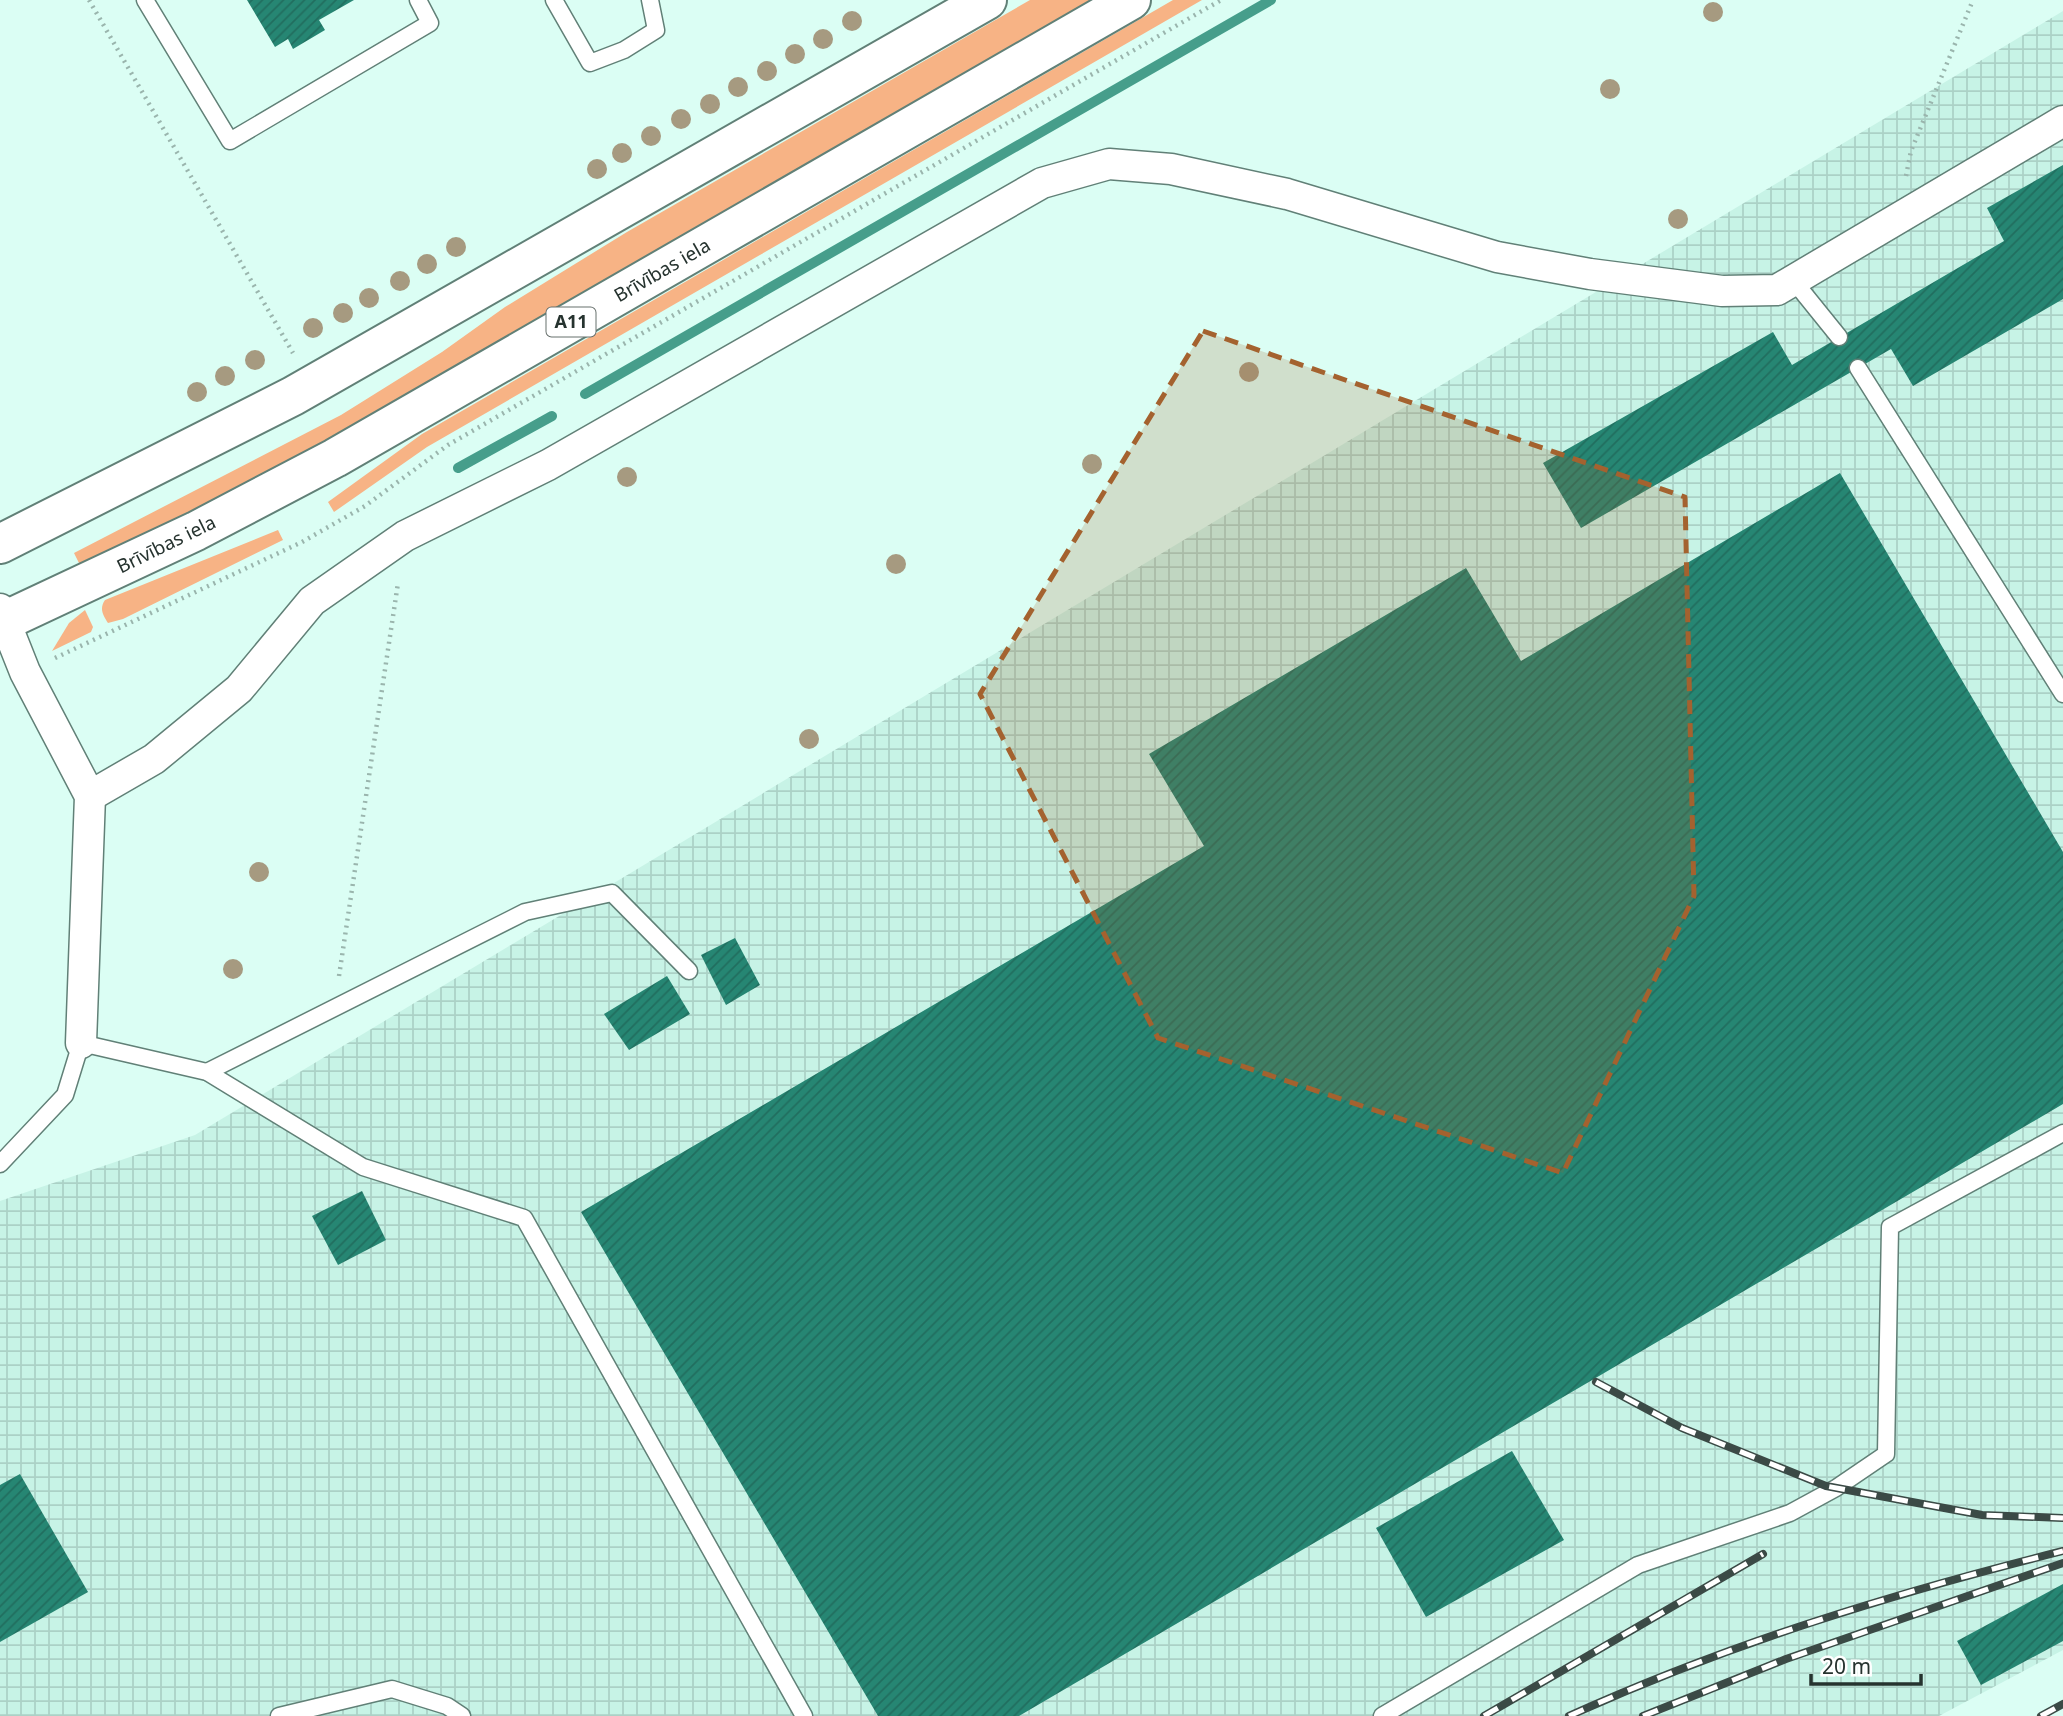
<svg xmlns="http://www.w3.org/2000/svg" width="2063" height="1716" font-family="'Noto Sans',sans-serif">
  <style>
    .industrial { fill: url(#industrial-grid) }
    .grass { fill: #f7b385 }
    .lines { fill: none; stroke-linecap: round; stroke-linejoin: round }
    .stream { stroke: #469e8b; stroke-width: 10 }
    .building { fill: url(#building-hatch) }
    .service-casing { stroke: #618077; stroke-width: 19 }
    .minor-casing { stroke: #618077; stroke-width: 33 }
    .trunk-casing { stroke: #618077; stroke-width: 42 }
    .path { stroke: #9ab5ad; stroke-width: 4.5; stroke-dasharray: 2 5; stroke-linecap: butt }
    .service { stroke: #fff; stroke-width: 16 }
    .minor { stroke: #fff; stroke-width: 30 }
    .trunk { stroke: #fff; stroke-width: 38 }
    .rail-casing { stroke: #3b4a46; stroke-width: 8 }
    .rail { stroke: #fff; stroke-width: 5; stroke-dasharray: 16; stroke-linecap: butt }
    .tree { fill: #a69a80 }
    .marked { fill: #a4622f; fill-opacity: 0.2; stroke: #a4622f; stroke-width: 5; stroke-dasharray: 14 9; stroke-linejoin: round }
    .labels { text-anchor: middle; stroke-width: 7; stroke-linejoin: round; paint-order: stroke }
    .shield { fill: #fff; stroke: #67706d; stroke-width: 2 }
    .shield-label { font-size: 18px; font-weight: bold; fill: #26332f }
    .street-label { font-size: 19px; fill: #26332f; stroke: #fff }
  </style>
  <defs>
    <pattern id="industrial-grid" width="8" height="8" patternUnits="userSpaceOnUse" patternTransform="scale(1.75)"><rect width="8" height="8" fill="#c7f3e6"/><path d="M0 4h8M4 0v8" fill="none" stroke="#abd1c6"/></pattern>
    <pattern id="building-hatch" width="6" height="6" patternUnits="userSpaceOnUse" patternTransform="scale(1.75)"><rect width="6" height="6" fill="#268673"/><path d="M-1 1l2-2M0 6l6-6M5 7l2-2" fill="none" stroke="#216e5f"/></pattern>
  </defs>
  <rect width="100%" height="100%" fill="#dbfef4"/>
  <!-- industrial -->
  <polygon class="industrial" points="2063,11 2063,1650 1939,1716 0,1716 0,1201 195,1135"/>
  <!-- grass -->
  <g class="grass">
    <polygon points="1030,0 1095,0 310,451 81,567 74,553 341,415 442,352 505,307 627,232"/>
    <polygon points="1173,0 1202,0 427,447 334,512 328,502 422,434"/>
    <path d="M278,530L283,540L123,619L108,623C103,615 99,609 105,600Z"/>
    <polygon points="85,610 93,627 91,632 52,651 69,623"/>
  </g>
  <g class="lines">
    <!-- stream -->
    <g class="stream">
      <polyline points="585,394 1271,0"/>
      <polyline points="458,468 552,416"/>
    </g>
  </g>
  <!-- building -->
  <g class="building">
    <polygon points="247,0 354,0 319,20 325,30 293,49 288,39 275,47"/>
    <polygon points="2063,165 2063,299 1913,386 1891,349 1581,528 1543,463 1773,332 1792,365 2004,241 1987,208"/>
    <polygon points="1840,473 2063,852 2063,1104 1019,1716 878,1716 581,1212 1204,846 1149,754 1466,568 1521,661"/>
    <polygon points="735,938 760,985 726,1005 701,955"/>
    <polygon points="667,976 690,1014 629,1050 604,1014"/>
    <polygon points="362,1191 386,1240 338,1265 312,1216"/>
    <polygon points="1512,1451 1564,1540 1426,1617 1376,1528"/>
    <polygon points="20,1474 88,1592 0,1642 0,1485"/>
    <polygon points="2063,1584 2063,1641 1981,1685 1957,1641"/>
  </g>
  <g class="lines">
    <!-- service casing -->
    <g class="service-casing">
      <g id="service">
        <polyline points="145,0 230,141 430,23 418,0"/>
        <polyline points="554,0 590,63 624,50 656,30 650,0"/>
        <polyline points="1793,280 1839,337"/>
        <polyline points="1858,368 2063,694"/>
        <polyline points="207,1072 525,912 612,893 689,971"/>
        <polyline points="0,1164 65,1095 81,1043 207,1072 363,1167 524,1218 804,1716"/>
        <polyline points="279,1716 392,1689 447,1706 462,1716"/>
        <polyline points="1382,1716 1638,1565 1790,1513 1836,1488 1886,1454 1890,1227 2063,1133"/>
      </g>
    </g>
    <!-- minor casing -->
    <g class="minor-casing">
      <g id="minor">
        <polyline points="0,609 25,672 90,796 81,1043"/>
        <polyline points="90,796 154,759 239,689 312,601 405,536 548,465 1042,183 1109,164 1171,169 1287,194 1497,257 1590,274 1722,291 1777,290 2063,121"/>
      </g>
    </g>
    <!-- trunk casing -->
    <g class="trunk-casing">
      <g id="trunk">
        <polyline points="0,544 293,396 987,0"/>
        <polyline points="0,623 196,531 335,458 1131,0"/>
      </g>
    </g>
    <!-- path -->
    <g class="path">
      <polyline points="89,0 293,353"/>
      <polyline points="1906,176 1911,151 1973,0"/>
      <polyline points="55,658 302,542 365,506 448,445 1221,0"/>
      <polyline points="339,976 398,583"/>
    </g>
    <!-- service -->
    <use href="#service" class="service"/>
    <!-- minor -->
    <use href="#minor" class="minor"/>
    <!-- trunk -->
    <use href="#trunk" class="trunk"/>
    <!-- rail casing -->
    <g class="rail-casing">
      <g id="rail">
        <polyline points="1596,1382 1682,1428 1826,1486 1982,1515 2063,1518"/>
        <polyline points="1484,1716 1763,1554"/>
        <path d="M1569,1716C1728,1644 1894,1593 2063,1551"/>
        <polyline points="1643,1716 1786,1659 2063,1563"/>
        <polyline points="2041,1716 2063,1704"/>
      </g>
    </g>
    <!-- rail -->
    <use href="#rail" class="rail"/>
  </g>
  <!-- trees -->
  <g class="tree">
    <circle cx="1713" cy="12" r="10"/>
    <circle cx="852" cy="21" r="10"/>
    <circle cx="823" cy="39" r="10"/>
    <circle cx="795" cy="54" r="10"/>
    <circle cx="767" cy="71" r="10"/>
    <circle cx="738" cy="87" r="10"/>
    <circle cx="1610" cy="89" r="10"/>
    <circle cx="710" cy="104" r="10"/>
    <circle cx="681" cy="119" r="10"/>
    <circle cx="651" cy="136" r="10"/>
    <circle cx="622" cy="153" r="10"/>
    <circle cx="597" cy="169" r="10"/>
    <circle cx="1678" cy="219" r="10"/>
    <circle cx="456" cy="247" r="10"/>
    <circle cx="427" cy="264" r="10"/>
    <circle cx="400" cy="281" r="10"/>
    <circle cx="369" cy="298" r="10"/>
    <circle cx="343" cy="313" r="10"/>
    <circle cx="313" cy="328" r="10"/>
    <circle cx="255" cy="360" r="10"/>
    <circle cx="1249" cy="372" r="10"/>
    <circle cx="225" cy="376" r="10"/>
    <circle cx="197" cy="392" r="10"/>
    <circle cx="1092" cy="464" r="10"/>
    <circle cx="627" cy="477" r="10"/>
    <circle cx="896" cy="564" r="10"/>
    <circle cx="809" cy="739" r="10"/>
    <circle cx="259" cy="872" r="10"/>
    <circle cx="233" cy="969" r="10"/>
  </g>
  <!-- marked area -->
  <path class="marked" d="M1203,331L1685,497L1694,896L1563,1173L1158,1038L980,694Z"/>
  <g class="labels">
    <!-- shield labels -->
    <rect class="shield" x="546.5" y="307.5" width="49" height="29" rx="5"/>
    <g class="shield-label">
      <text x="571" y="328">A11</text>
    </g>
    <!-- street labels -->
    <g class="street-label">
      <text transform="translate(662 270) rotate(-30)" y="7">Brīvības iela</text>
      <text transform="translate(166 544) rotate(-26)" y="7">Brīvības iela</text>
    </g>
  </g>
  <!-- scale -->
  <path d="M1811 1674v10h110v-10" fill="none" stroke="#26332f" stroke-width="3.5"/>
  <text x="1822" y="1674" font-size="21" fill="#26332f" stroke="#ffffff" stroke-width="5" paint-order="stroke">20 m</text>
</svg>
